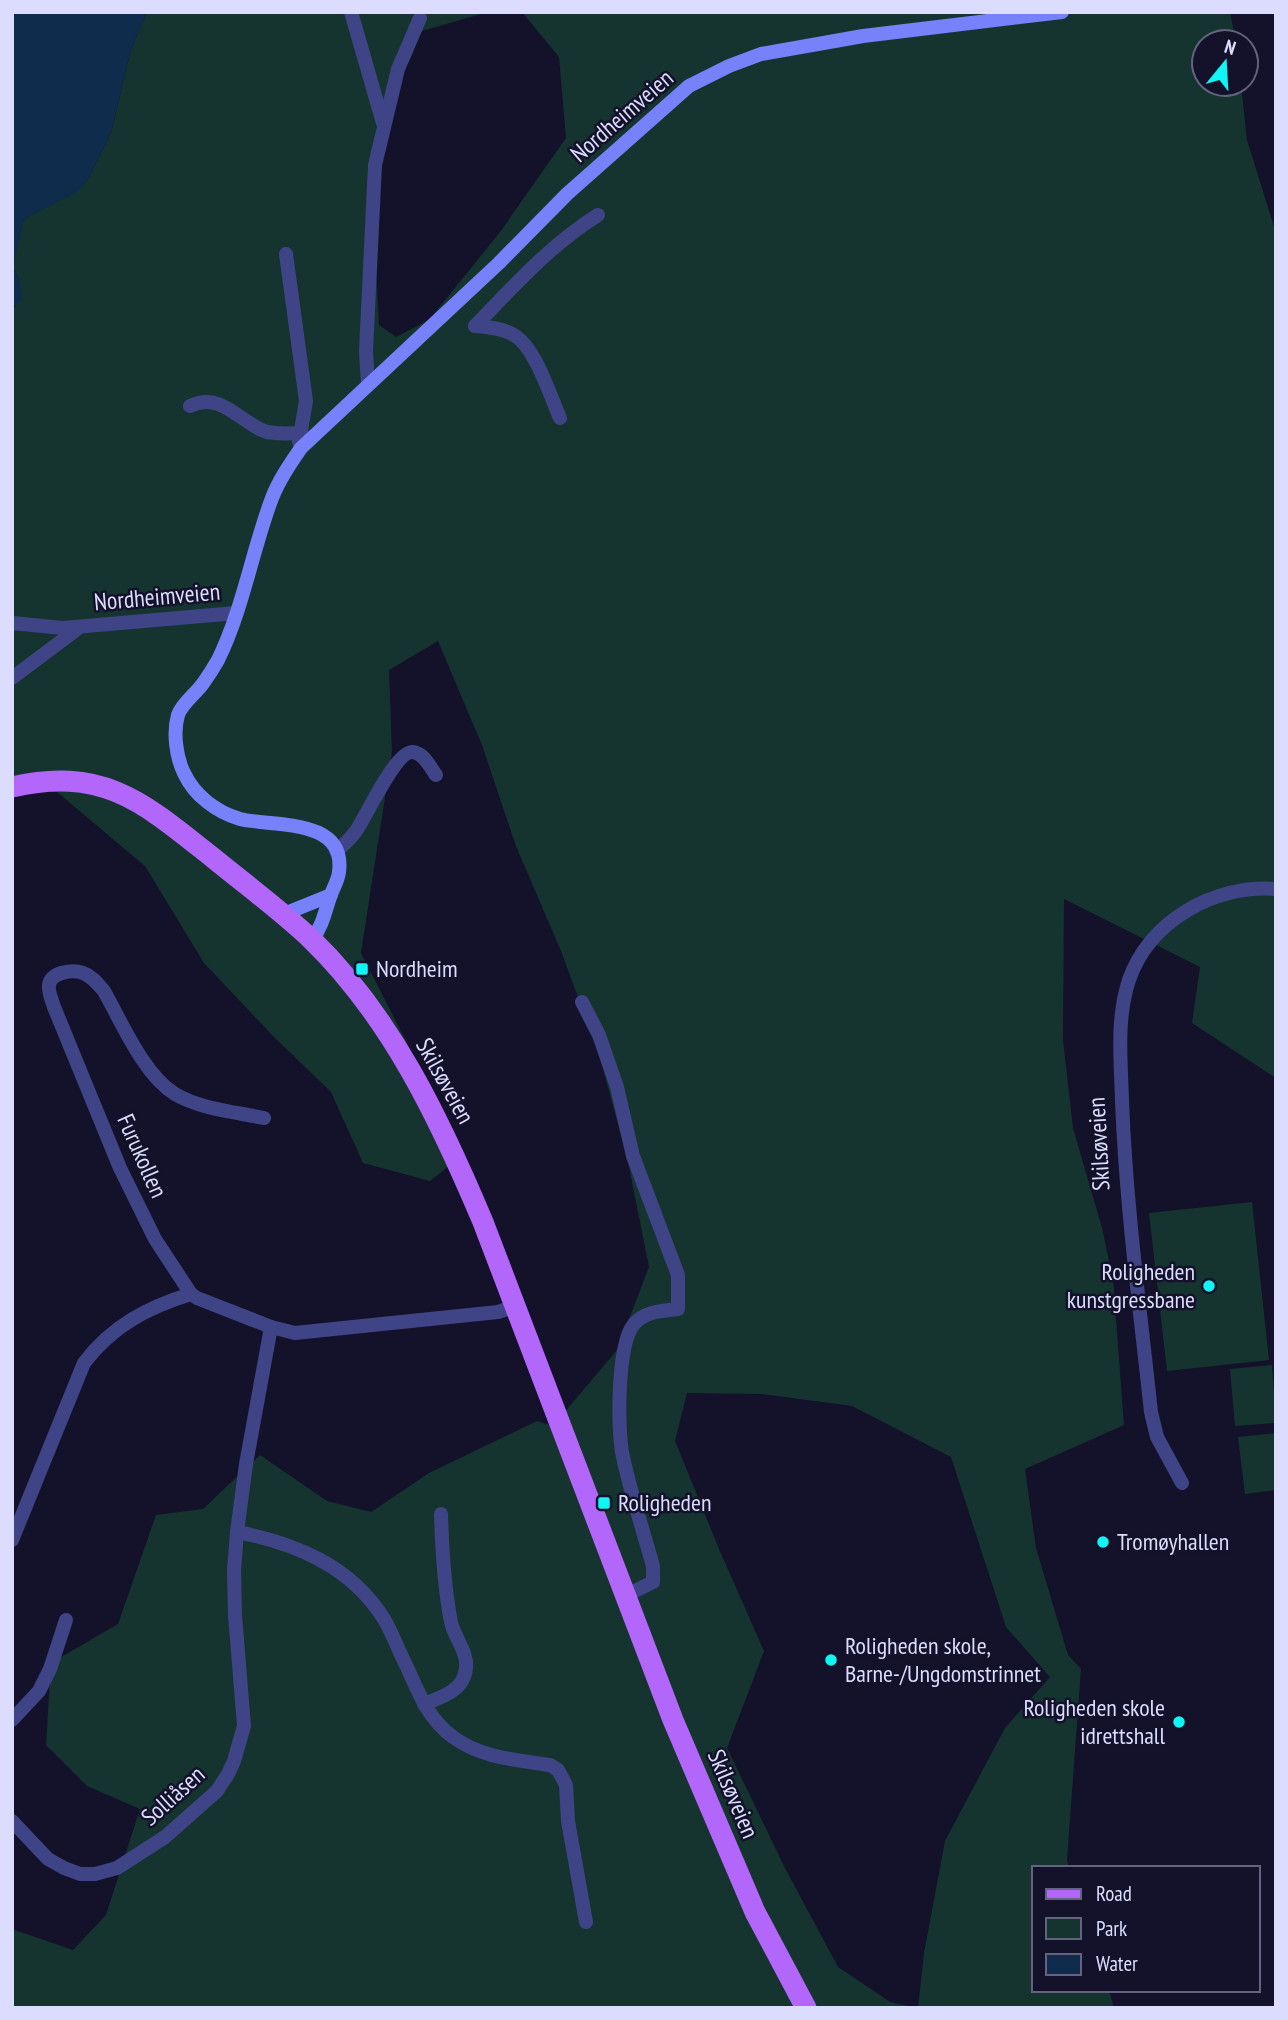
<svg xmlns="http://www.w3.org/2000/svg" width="1288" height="2020" font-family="'PT Sans Narrow',sans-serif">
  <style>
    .green { fill: #15342f }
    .water { fill: #0f2c4c }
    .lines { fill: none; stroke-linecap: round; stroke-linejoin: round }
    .street { stroke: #3f4487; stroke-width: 14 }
    .secondary { stroke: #7681fa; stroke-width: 14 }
    .primary { stroke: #b367fa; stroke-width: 21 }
    .poi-dot { fill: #0ff6f5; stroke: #13122a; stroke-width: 2.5 }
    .labels { text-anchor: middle; stroke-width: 5; stroke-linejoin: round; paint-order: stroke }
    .street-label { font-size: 24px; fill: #dcdcfe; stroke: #13122a }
    .poi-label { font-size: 24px; fill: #dcdcfe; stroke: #13122a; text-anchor: start }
  </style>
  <rect width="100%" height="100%" fill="#13122a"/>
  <!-- green -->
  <g class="green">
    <polygon points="147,12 488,12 422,31 388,99 373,212 379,325 396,337 429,320 500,232 566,138 559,57 522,12 1230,12 1236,42 1204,42 1204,84 1241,84 1247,140 1276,233 1276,1078 1192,1023 1200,967 1064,899 1063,1040 1073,1128 1102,1228 1113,1280 1124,1425 1025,1469 1036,1548 1068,1655 1081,1669 1067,1860 1069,1868 1034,1868 1034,1990 1109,1990 1114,2008 918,2008 924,1953 945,1841 1005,1728 1050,1677 1006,1627 951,1457 852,1406 762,1394 687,1393 675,1441 719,1549 764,1651 727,1748 785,1868 838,1967 890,2002 917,2008 12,2008 12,1929 73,1950 106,1915 140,1809 87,1786 46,1745 51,1663 118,1624 156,1515 203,1509 260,1455 327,1501 371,1512 429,1473 537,1421 553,1426 617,1350 649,1267 627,1157 598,1051 561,951 516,846 482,745 438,641 389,670 392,752 361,953 413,1055 454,1162 430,1181 363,1163 331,1092 274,1037 204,963 145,866 57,792 12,792 12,308 15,307 20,281 13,267 13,261 24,219 76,192 88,179 111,133 130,53"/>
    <polygon points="1252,1202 1269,1360 1167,1371 1149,1213"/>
    <polygon points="1272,1365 1276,1423 1235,1426 1230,1369"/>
    <polygon points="1276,1433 1276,1490 1245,1494 1238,1437"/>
  </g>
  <!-- water -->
  <polygon class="water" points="12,12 147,12 130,53 111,133 88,179 77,192 24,219 13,267 20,281 22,300 12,308"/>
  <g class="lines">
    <!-- street -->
    <g class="street">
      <polyline points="351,12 383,123"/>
      <polyline points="286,254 306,401 299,442 301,448"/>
      <path d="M475,326C514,286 550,245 598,215"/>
      <path d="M475,326C487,327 501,328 512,334C535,345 550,396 560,418"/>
      <polyline points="368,384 366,351 375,165 398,69 420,18"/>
      <path d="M190,406C220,391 239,421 264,431C276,435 290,433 302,433"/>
      <polyline points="12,623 63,628 236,613"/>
      <polyline points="12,678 80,627"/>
      <path d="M336,851C344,845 350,839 356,831C366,817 396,750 413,752C424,753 430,767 436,775"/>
      <path d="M582,1002L599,1035L617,1087L633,1156L678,1275V1309C662,1311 645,1311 634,1324C617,1344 617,1431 623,1457C631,1494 643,1530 653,1566V1582L625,1596"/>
      <path d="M264,1118C236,1112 200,1109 175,1094C144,1075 122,1023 104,991C98,984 92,976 83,973C73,969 51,972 49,985C48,992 52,1000 54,1007L120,1168L155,1239L191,1294L197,1298L271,1327L295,1333L498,1312L516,1306"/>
      <path d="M1182,1483L1157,1437L1151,1412C1140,1309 1126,1205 1122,1101C1121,1062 1116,1019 1129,980C1149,921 1215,884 1276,889"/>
      <path d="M237,1532C295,1543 351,1566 384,1619C393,1634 399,1652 407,1667C419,1694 429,1720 453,1737C481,1758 517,1760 550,1765L558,1770L566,1785L568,1821L586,1922"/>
      <path d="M12,1540L84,1363C112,1326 148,1307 191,1294"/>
      <path d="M424,1704C442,1697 464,1691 466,1668C468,1652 454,1637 451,1622C444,1586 442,1550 441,1514"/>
      <polyline points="12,1720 39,1691 50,1669 66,1620"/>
      <polyline points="12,1821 48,1859 64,1868 80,1874 95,1874 117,1868 165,1837 217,1791 228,1774 234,1761 244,1726 235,1615 234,1570 237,1532 246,1464 271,1327"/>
    </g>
    <!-- secondary -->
    <g class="secondary">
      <polyline points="284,914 331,895"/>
      <path d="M312,940C322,927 325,912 330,897C333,888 338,881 339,872C346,817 272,827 240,819C216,812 194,795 184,773C176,757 173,732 178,715C182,703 197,693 204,682C209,675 214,667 218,660C243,609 252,551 272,498C279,480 290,464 301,448L499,263L567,194L689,86L729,66L761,54L863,36L1062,12"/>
    </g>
    <!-- primary -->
    <path class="primary" d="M12,787C104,766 144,803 212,857C245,884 279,909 310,938C391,1016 440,1120 483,1222L673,1720L755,1912L806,2008"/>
  </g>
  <!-- markers -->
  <g class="poi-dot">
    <rect x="355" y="962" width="14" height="14" rx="3.5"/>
    <circle cx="1209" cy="1286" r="7"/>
    <rect x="597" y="1496" width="14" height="14" rx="3.5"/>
    <circle cx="1103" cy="1542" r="7"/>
    <circle cx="831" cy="1660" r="7"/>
    <circle cx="1179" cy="1722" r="7"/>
  </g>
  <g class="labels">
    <!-- street labels -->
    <g class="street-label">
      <text transform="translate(622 116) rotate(-41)" y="8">Nordheimveien</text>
      <text transform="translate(157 597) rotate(-5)" y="8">Nordheimveien</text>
      <text transform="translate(445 1081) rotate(61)" y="8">Skilsøveien</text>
      <text transform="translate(1099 1144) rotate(-93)" y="8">Skilsøveien</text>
      <text transform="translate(142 1156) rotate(66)" y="8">Furukollen</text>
      <text transform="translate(733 1794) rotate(67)" y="8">Skilsøveien</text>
      <text transform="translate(173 1796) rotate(-42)" y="8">Solliåsen</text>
    </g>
    <!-- poi labels -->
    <g class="poi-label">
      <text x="376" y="977">Nordheim</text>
      <text x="1195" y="1280" text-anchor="end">Roligheden<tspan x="1195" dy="28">kunstgressbane</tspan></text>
      <text x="618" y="1511">Roligheden</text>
      <text x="1117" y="1550">Tromøyhallen</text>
      <text x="845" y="1654">Roligheden skole,<tspan x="845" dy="28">Barne-/Ungdomstrinnet</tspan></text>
      <text x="1165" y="1716" text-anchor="end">Roligheden skole<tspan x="1165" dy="28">idrettshall</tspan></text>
    </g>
  </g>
  <!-- border -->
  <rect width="1288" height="2020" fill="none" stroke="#dcdcfe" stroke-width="28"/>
  <!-- legend -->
  <rect x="1032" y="1866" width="228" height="126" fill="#13122a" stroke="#63637f" stroke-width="2"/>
  <rect x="1046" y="1889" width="35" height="10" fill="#b367fa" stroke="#63637f" stroke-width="2"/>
  <text x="1096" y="1901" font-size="21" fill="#dcdcfe">Road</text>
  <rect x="1046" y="1918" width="35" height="21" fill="#15342f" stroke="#63637f" stroke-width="2"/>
  <text x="1096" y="1936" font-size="21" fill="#dcdcfe">Park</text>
  <rect x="1046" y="1954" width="35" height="21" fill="#0f2c4c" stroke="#63637f" stroke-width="2"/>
  <text x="1096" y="1971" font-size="21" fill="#dcdcfe">Water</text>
  <!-- north arrow -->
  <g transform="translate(1225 63) rotate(18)"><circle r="33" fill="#13122a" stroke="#63637f" stroke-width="2"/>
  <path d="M0-5L12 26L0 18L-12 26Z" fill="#0ff6f5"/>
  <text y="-10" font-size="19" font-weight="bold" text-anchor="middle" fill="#dcdcfe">N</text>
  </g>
</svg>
